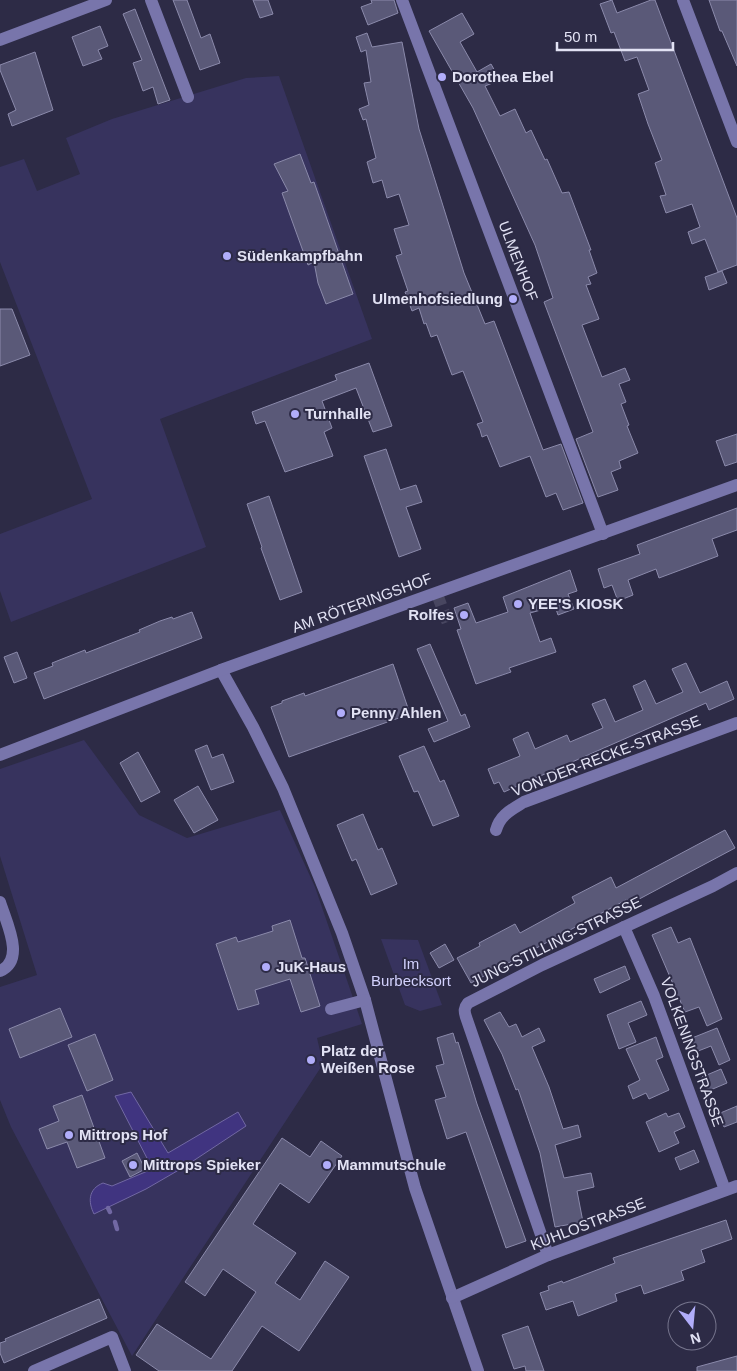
<svg xmlns="http://www.w3.org/2000/svg" width="737" height="1371" font-family="Helvetica,sans-serif">
  <style>
    .green { fill: #37335e }
    .water { fill: #403480; stroke: #7168a3 }
    .lines { fill: none; stroke-linecap: round; stroke-linejoin: round }
    .stream { stroke: #7168a3; stroke-width: 4.5 }
    .building { fill: #5a5978; stroke: #8b8aab }
    .minor-tunnel { stroke: #484660; stroke-width: 12; stroke-dasharray: 12 6; stroke-linecap: butt }
    .minor { stroke: #7875ab; stroke-width: 12 }
    .poi-dot { fill: #b1adfa; stroke: #2d2b46; stroke-width: 2 }
    .labels { text-anchor: middle; stroke-width: 4; stroke-linejoin: round; paint-order: stroke }
    .poi-label { font-size: 15px; font-weight: bold; fill: #e2e2f4; stroke: #2d2b46; text-anchor: start }
    .street-label { font-size: 15px; fill: #e2e2f4; stroke: #2d2b46 }
    .park-label { font-size: 15px; fill: #d2d1fd; stroke: #2d2b46 }
  </style>
  <rect width="100%" height="100%" fill="#2d2b46"/>
  <!-- green -->
  <g class="green">
    <polygon points="279,76 372,339 160,419 206,547 11,622 0,591 0,534 92,499 0,262 0,167 24,159 37,191 80,174 66,138 112,119 246,78"/>
    <polygon points="84,740 139,815 187,838 280,810 315,887 362,1024 317,1038 323,1064 132,1356 11,1127 0,1100 0,987 37,975 0,856 0,769"/>
    <polygon points="381,939 418,940 442,1005 420,1011 405,1005"/>
  </g>
  <!-- water -->
  <path class="water" d="M131,1092L168,1153L238,1112L246,1126L184,1167L146,1189L94,1214C88,1202 88,1189 103,1183L112,1186L150,1170V1164L115,1096Z"/>
  <g class="lines">
    <!-- stream -->
    <g class="stream">
      <polyline points="108,1208 110,1212"/>
      <polyline points="115,1222 117,1229"/>
    </g>
  </g>
  <!-- building -->
  <g class="building">
    <polygon points="173,0 187,0 201,38 210,34 220,63 200,70"/>
    <polygon points="253,0 268,0 273,14 260,18"/>
    <polygon points="371,0 394,0 398,13 368,25 361,7 372,3"/>
    <polygon points="612,0 617,13 651,0 655,0 737,218 737,265 718,272 705,239 692,244 688,232 700,227 692,204 666,213 660,196 666,195 655,163 662,160 648,124 638,94 649,90 637,57 625,61 614,32 611,33 600,4"/>
    <polygon points="709,0 737,0 737,66 722,31 720,31"/>
    <polygon points="135,9 170,100 158,104 153,87 143,91 133,63 142,60 123,14"/>
    <polygon points="462,13 474,34 460,42 477,72 491,64 500,80 485,86 500,116 515,109 526,133 531,130 545,160 547,159 562,193 569,192 591,250 589,250 597,273 588,277 591,284 586,285 599,319 582,325 602,377 625,368 630,380 619,384 626,402 621,404 629,425 627,426 638,453 619,461 621,468 611,472 618,490 598,497 576,439 593,432 544,302 553,298 535,245 473,108 429,31"/>
    <polygon points="100,26 108,46 98,50 102,59 83,66 72,37"/>
    <polygon points="367,33 372,47 402,42 419,129 464,273 485,324 494,321 543,450 561,444 583,503 563,510 556,493 546,497 530,456 500,467 487,435 482,437 480,430 477,424 483,422 463,371 452,375 437,335 431,337 426,323 424,324 419,308 412,311 405,292 408,291 396,256 402,254 394,229 409,225 399,194 387,198 382,180 373,183 367,162 376,158 366,119 363,120 359,109 369,105 364,83 371,82 366,50 361,52 356,37"/>
    <polygon points="35,52 53,110 12,126 8,114 16,110 0,70 0,65"/>
    <polygon points="300,154 311,183 314,182 353,294 326,304 318,283 314,262 308,265 282,193 288,191 274,164"/>
    <polygon points="722,271 727,283 709,290 705,277"/>
    <polygon points="0,309 12,309 30,355 0,366"/>
    <polygon points="369,363 392,426 373,432 356,388 322,401 332,428 324,432 333,456 285,472 265,421 256,424 252,412 337,380 335,375"/>
    <polygon points="737,434 737,462 725,466 716,441"/>
    <polygon points="386,449 400,490 416,485 422,502 406,507 421,549 399,557 364,456"/>
    <polygon points="269,496 302,592 280,600 261,548 262,547 247,504"/>
    <polygon points="737,508 737,530 712,539 718,556 659,578 656,569 628,580 633,595 618,601 612,585 604,588 598,569 640,554 637,545"/>
    <polygon points="570,570 577,591 568,594 574,609 558,615 555,606 530,613 540,642 551,638 556,652 509,668 511,672 476,684 457,630 461,629 454,608 468,603 476,623 508,612 503,597"/>
    <polygon points="192,612 202,638 44,699 34,673 53,666 52,663 85,650 86,653 140,632 139,630 160,621 172,617 173,619"/>
    <polygon points="430,644 461,716 465,714 470,727 434,742 428,729 448,721 417,649"/>
    <polygon points="17,652 27,678 14,683 4,657"/>
    <polygon points="686,663 700,693 727,681 734,699 709,710 706,703 504,792 499,782 494,784 488,769 520,756 513,739 528,732 535,749 567,735 570,742 603,728 592,704 605,699 615,722 643,710 633,686 640,683 645,680 656,704 683,692 672,669"/>
    <polygon points="393,664 410,714 289,757 271,707 282,703 282,701 304,693 305,696"/>
    <polygon points="207,745 212,758 223,754 234,782 211,790 195,750"/>
    <polygon points="424,746 440,782 444,780 459,816 433,826 418,791 414,792 399,756"/>
    <polygon points="138,752 160,792 141,802 120,763"/>
    <polygon points="198,786 218,820 194,833 174,800"/>
    <polygon points="363,814 378,850 382,848 397,884 371,895 356,859 352,861 337,825"/>
    <polygon points="725,830 735,848 628,905 626,900 471,983 457,958 480,946 479,943 515,924 520,933 575,903 572,897 611,877 616,888"/>
    <polygon points="290,920 302,958 305,958 320,1006 301,1012 290,979 255,990 259,1004 238,1010 216,944 236,937 238,942 273,931 272,926"/>
    <polygon points="671,927 678,943 690,938 722,1019 707,1026 699,1007 685,1012 652,935"/>
    <polygon points="445,944 454,960 439,968 430,953"/>
    <polygon points="625,966 630,979 600,993 594,979"/>
    <polygon points="641,1001 647,1015 628,1023 636,1042 619,1049 607,1015"/>
    <polygon points="60,1008 72,1037 20,1058 9,1029"/>
    <polygon points="500,1012 509,1027 516,1024 522,1037 539,1028 545,1041 532,1047 549,1087 563,1129 578,1125 581,1137 555,1145 564,1178 591,1173 594,1187 577,1191 583,1222 555,1227 540,1153 518,1089 516,1090 502,1054 484,1020"/>
    <polygon points="717,1028 730,1060 719,1065 711,1046 693,1053 687,1040"/>
    <polygon points="453,1033 456,1043 458,1042 477,1104 526,1241 506,1248 466,1132 447,1139 435,1100 446,1097 436,1066 444,1064 437,1038"/>
    <polygon points="95,1034 113,1080 87,1091 68,1045"/>
    <polygon points="656,1037 663,1057 656,1060 669,1090 649,1099 646,1093 633,1099 628,1086 640,1080 626,1049"/>
    <polygon points="721,1069 727,1083 708,1091 702,1077"/>
    <polygon points="82,1095 105,1158 77,1168 67,1142 47,1149 39,1129 59,1121 53,1106"/>
    <polygon points="737,1106 737,1122 724,1127 718,1114"/>
    <polygon points="666,1113 668,1117 679,1113 685,1127 674,1132 679,1143 659,1152 646,1122"/>
    <polygon points="282,1138 310,1157 321,1141 342,1156 309,1203 280,1183 253,1224 296,1253 275,1283 300,1300 325,1261 349,1277 299,1351 262,1326 232,1371 159,1371 136,1355 157,1324 211,1359 256,1292 223,1269 205,1296 185,1282"/>
    <polygon points="694,1150 699,1162 680,1170 675,1158"/>
    <polygon points="137,1153 145,1169 130,1177 122,1161"/>
    <polygon points="726,1220 732,1239 701,1250 705,1262 681,1271 684,1280 644,1294 641,1285 615,1294 617,1301 578,1316 573,1301 546,1310 540,1293 549,1290 548,1286 562,1281 563,1283 615,1263 613,1258"/>
    <polygon points="99,1299 107,1318 4,1363 0,1353 0,1343 6,1341 5,1339"/>
    <polygon points="528,1326 544,1371 526,1371 525,1366 514,1369 502,1335"/>
    <polygon points="737,1356 737,1371 697,1371 697,1367"/>
  </g>
  <g class="lines">
    <!-- minor-tunnel -->
    <polyline class="minor-tunnel" points="437,594 449,626"/>
    <!-- minor -->
    <g class="minor">
      <polyline points="151,0 188,97"/>
      <polyline points="402,0 603,534"/>
      <polyline points="683,0 737,142"/>
      <polyline points="0,40 106,0"/>
      <polyline points="221,670 253,727 283,788 342,933 365,1000 415,1188 478,1371"/>
      <polyline points="0,755 221,670 737,485"/>
      <path d="M496,830C500,815 511,810 524,802L737,723"/>
      <path d="M0,902C6,922 26,960 0,971"/>
      <polyline points="624,927 654,996 725,1190"/>
      <polyline points="331,1009 365,1000"/>
      <path d="M548,1255L466,1017C464,1011 464,1008 468,1003L542,965L713,886L737,873"/>
      <polyline points="452,1298 548,1255 737,1186"/>
      <polyline points="34,1371 112,1337 125,1371"/>
    </g>
  </g>
  <!-- markers -->
  <g class="poi-dot">
    <circle cx="442" cy="77" r="5"/>
    <circle cx="227" cy="256" r="5"/>
    <circle cx="513" cy="299" r="5"/>
    <circle cx="295" cy="414" r="5"/>
    <circle cx="518" cy="604" r="5"/>
    <circle cx="464" cy="615" r="5"/>
    <circle cx="341" cy="713" r="5"/>
    <circle cx="266" cy="967" r="5"/>
    <circle cx="311" cy="1060" r="5"/>
    <circle cx="69" cy="1135" r="5"/>
    <circle cx="133" cy="1165" r="5"/>
    <circle cx="327" cy="1165" r="5"/>
  </g>
  <g class="labels">
    <!-- poi labels -->
    <g class="poi-label">
      <text x="452" y="82">Dorothea Ebel</text>
      <text x="237" y="261">Südenkampfbahn</text>
      <text x="503" y="304" text-anchor="end">Ulmenhofsiedlung</text>
      <text x="305" y="419">Turnhalle</text>
      <text x="528" y="609">YEE'S KIOSK</text>
      <text x="454" y="620" text-anchor="end">Rolfes</text>
      <text x="351" y="718">Penny Ahlen</text>
      <text x="276" y="972">JuK-Haus</text>
      <text x="321" y="1056">Platz der<tspan x="321" dy="17">Weißen Rose</tspan></text>
      <text x="79" y="1140">Mittrops Hof</text>
      <text x="143" y="1170">Mittrops Spieker</text>
      <text x="337" y="1170">Mammutschule</text>
    </g>
    <!-- street labels -->
    <g class="street-label">
      <text transform="translate(518 261) rotate(69)" y="5">ULMENHOF</text>
      <text transform="translate(362 603) rotate(-20)" y="5">AM RÖTERINGSHOF</text>
      <text transform="translate(606 756) rotate(-21)" y="5">VON-DER-RECKE-STRASSE</text>
      <text transform="translate(556 942) rotate(-26)" y="5">JUNG-STILLING-STRASSE</text>
      <text transform="translate(692 1052) rotate(70)" y="5">VOLKENINGSTRASSE</text>
      <text transform="translate(588 1224) rotate(-21)" y="5">KUHLOSTRASSE</text>
    </g>
    <!-- park labels -->
    <g class="park-label">
      <text x="411" y="969">Im<tspan x="411" dy="17">Burbecksort</tspan></text>
    </g>
  </g>
  <!-- north arrow -->
  <g transform="translate(692 1326) rotate(164)"><circle r="24" fill="#2d2b46" stroke="#75748c"/>
  <path d="M0-4L9 19L0 12L-9 19Z" fill="#b1adfa"/>
  <text y="-8" font-size="14" font-weight="bold" text-anchor="middle" fill="#e2e2f4">N</text>
  </g>
  <!-- scale -->
  <path d="M557 42v8h116v-8" fill="none" stroke="#e2e2f4" stroke-width="2.5"/>
  <text x="564" y="42" font-size="15" fill="#e2e2f4" stroke="#2d2b46" stroke-width="4" paint-order="stroke">50 m</text>
</svg>
